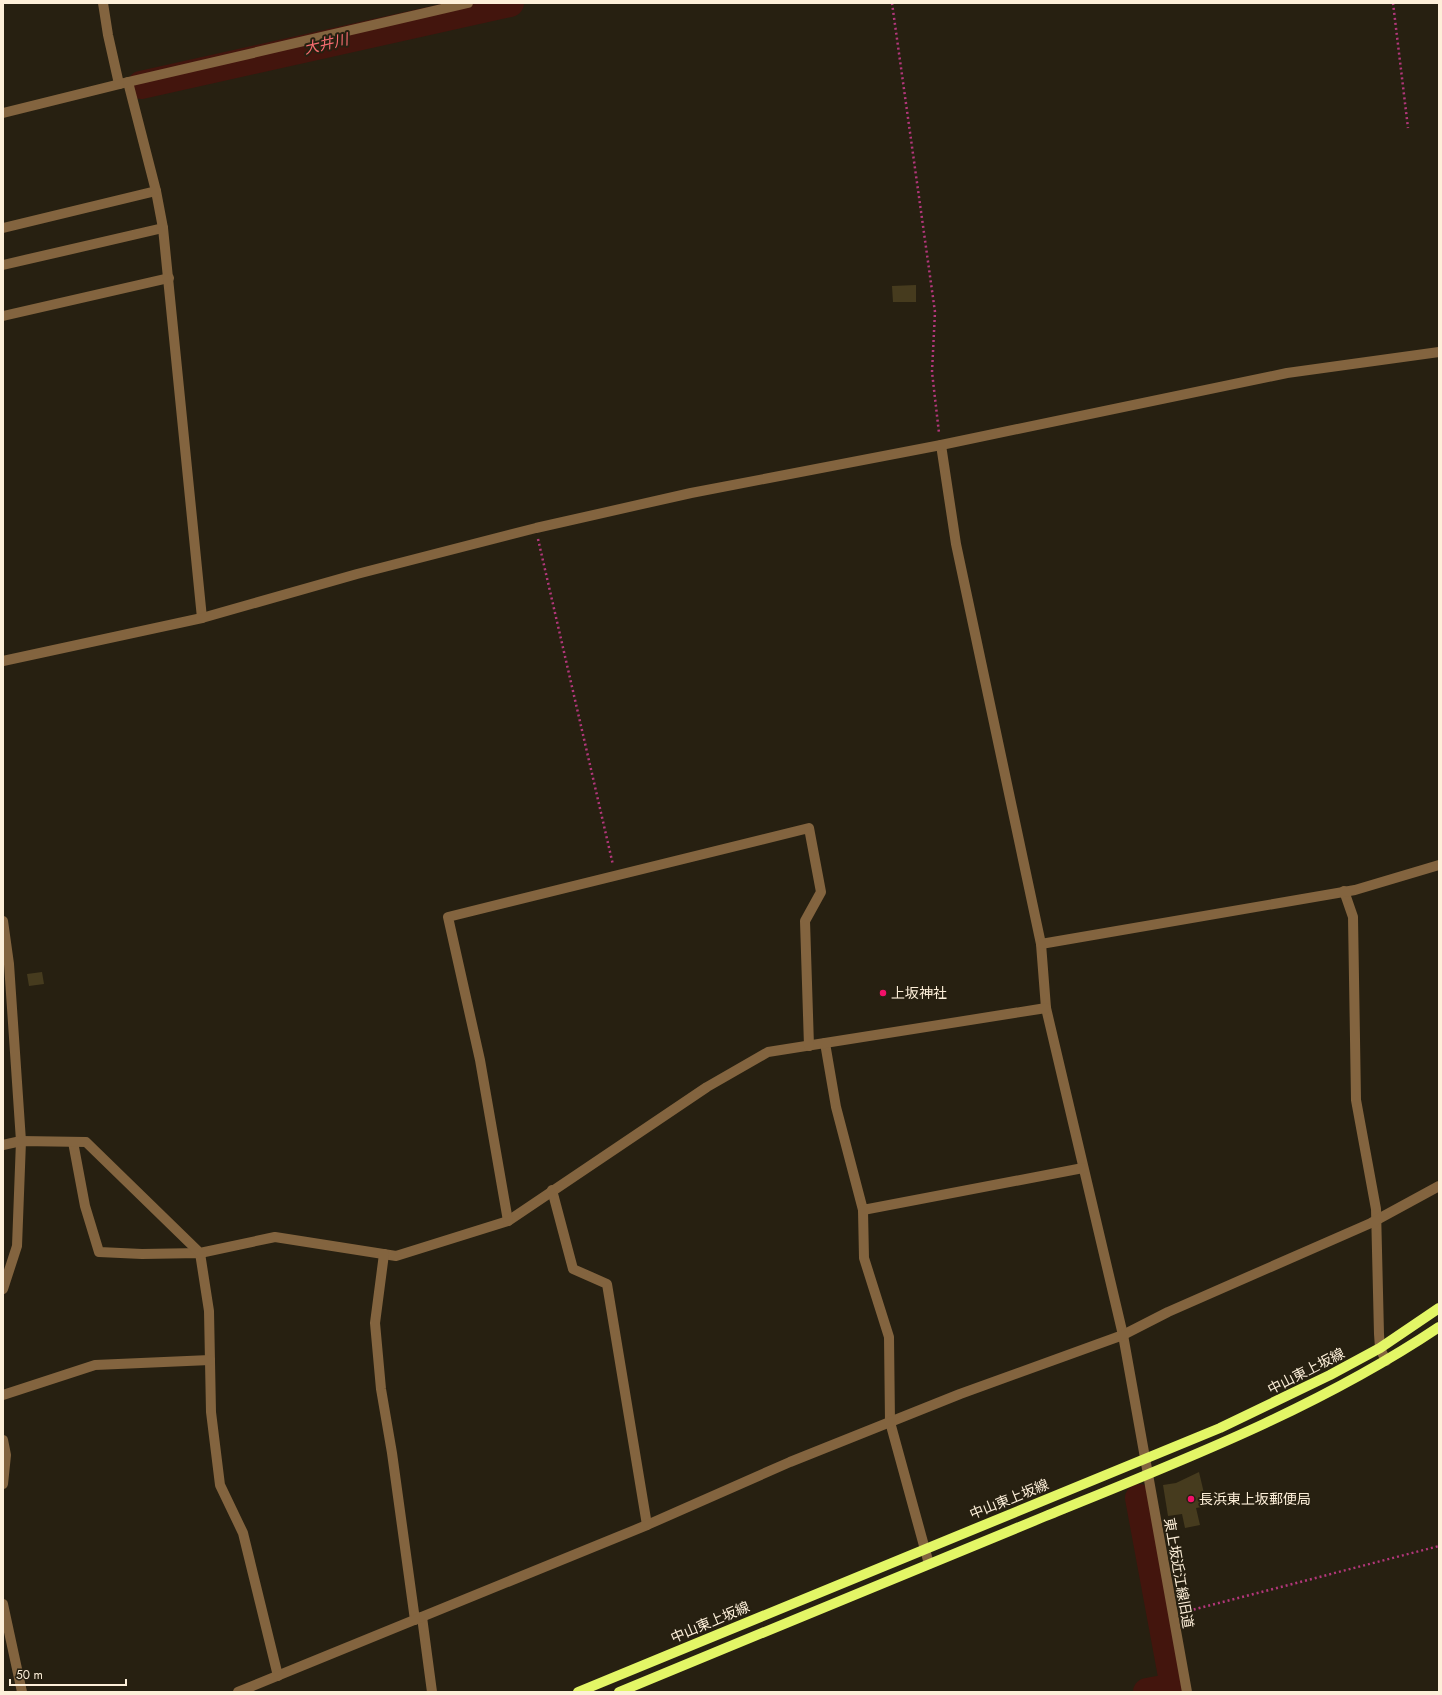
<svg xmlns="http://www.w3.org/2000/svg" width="1442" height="1695" font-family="Jost,'Noto Sans JP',sans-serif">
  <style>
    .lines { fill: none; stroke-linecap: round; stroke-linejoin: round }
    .river { stroke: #43150d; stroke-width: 28 }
    .building { fill: #463b1e }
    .path { stroke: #b3377b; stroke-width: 2.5; stroke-dasharray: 2 3; stroke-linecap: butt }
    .minor { stroke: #83643f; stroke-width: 10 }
    .major { stroke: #e3f666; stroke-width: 10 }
    .poi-dot { fill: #f21069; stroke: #272011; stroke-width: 1.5 }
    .labels { text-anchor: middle; stroke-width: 4; stroke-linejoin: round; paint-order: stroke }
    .poi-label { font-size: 14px; fill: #fdefd9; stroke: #272011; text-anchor: start }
    .street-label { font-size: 14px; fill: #fdefd9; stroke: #272011 }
    .water-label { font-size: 15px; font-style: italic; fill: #f76d71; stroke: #272011 }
  </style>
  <rect width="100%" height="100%" fill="#272011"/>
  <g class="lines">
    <!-- river -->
    <g class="river">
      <polyline points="141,85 510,3"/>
      <polyline points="1139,1498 1174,1687 1147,1692"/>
    </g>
  </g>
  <!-- building -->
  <g class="building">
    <polygon points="916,285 916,302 893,302 892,286"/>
    <polygon points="42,972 44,984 29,986 27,974"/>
    <polygon points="1199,1472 1207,1506 1196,1508 1200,1525 1185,1528 1182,1514 1168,1516 1163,1485 1176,1483"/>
  </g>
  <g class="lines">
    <!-- path -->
    <g class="path">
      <polyline points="892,3 935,312 932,372 939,433"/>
      <polyline points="1393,3 1408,128"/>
      <polyline points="538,539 613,865"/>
      <polyline points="1184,1612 1439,1546"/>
    </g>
    <!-- minor -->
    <g class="minor">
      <polyline points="103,3 108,35 119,84"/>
      <polyline points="3,113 128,82"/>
      <polyline points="3,228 156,191"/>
      <polyline points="3,265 163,228"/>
      <polyline points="3,316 169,278"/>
      <polyline points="941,445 956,544 1041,944 1046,1008 1123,1335 1187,1692"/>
      <polyline points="202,618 163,228 156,191 128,82 468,3"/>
      <polyline points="3,661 202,618 357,574 536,528 691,493 941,445 1287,373 1439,352"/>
      <polyline points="1344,891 1353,917 1356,1100 1376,1209 1379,1334 1380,1348 1386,1361"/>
      <polyline points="3,921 9,964 21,1141 17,1246 3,1289"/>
      <polyline points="1041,944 1355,890 1439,865"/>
      <polyline points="825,1043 836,1107 863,1210 1083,1168"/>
      <polyline points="73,1142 85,1206 99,1252 142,1254 200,1253 209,1311 211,1412 220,1485 243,1533 278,1676"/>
      <polyline points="3,1145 21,1141 86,1142 200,1253 275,1237 396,1256 508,1221 707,1087 768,1052 1046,1008"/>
      <polyline points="552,1190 573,1269 607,1284 647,1525"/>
      <polyline points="863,1210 864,1258 889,1337 890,1422 929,1564"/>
      <polyline points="508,1221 480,1060 448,917 809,828 821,892 805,921 809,1046"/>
      <polyline points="384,1254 375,1323 381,1389 392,1453 415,1620"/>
      <polyline points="3,1395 95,1365 210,1360"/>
      <polyline points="3,1440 6,1455 3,1484"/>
      <polyline points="3,1604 22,1692"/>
      <polyline points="422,1617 432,1692"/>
      <polyline points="238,1692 647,1525 790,1462 960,1394 1123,1335 1168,1312 1371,1223 1439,1186"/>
    </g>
    <!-- major -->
    <g class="major">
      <polyline points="578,1692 1220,1428 1330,1375 1380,1348 1439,1308"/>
      <path d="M619,1692C759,1634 900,1576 1041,1518C1178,1462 1315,1410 1439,1327"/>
    </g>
  </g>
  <!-- markers -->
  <g class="poi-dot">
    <circle cx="883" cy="993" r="4"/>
    <circle cx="1191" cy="1499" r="4"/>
  </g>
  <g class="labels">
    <!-- poi labels -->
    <g class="poi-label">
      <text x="891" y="998">上坂神社</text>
      <text x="1199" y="1504">長浜東上坂郵便局</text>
    </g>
    <!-- street labels -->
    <g class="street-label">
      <text transform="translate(1306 1371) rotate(-27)" y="5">中山東上坂線</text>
      <text transform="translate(1009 1499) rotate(-22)" y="5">中山東上坂線</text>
      <text transform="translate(1179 1573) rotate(80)" y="5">東上坂近江線旧道</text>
      <text transform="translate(710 1622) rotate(-23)" y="5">中山東上坂線</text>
    </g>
    <!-- water labels -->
    <g class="water-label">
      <text transform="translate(326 44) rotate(-13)" y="5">大井川</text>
    </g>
  </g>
  <!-- border -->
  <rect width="1442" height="1695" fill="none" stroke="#fdefd9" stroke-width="8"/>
  <!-- scale -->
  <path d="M10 1679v6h116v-6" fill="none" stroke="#fdefd9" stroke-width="2"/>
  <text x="16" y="1679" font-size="12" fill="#fdefd9" stroke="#272011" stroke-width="3" paint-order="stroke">50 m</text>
</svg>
